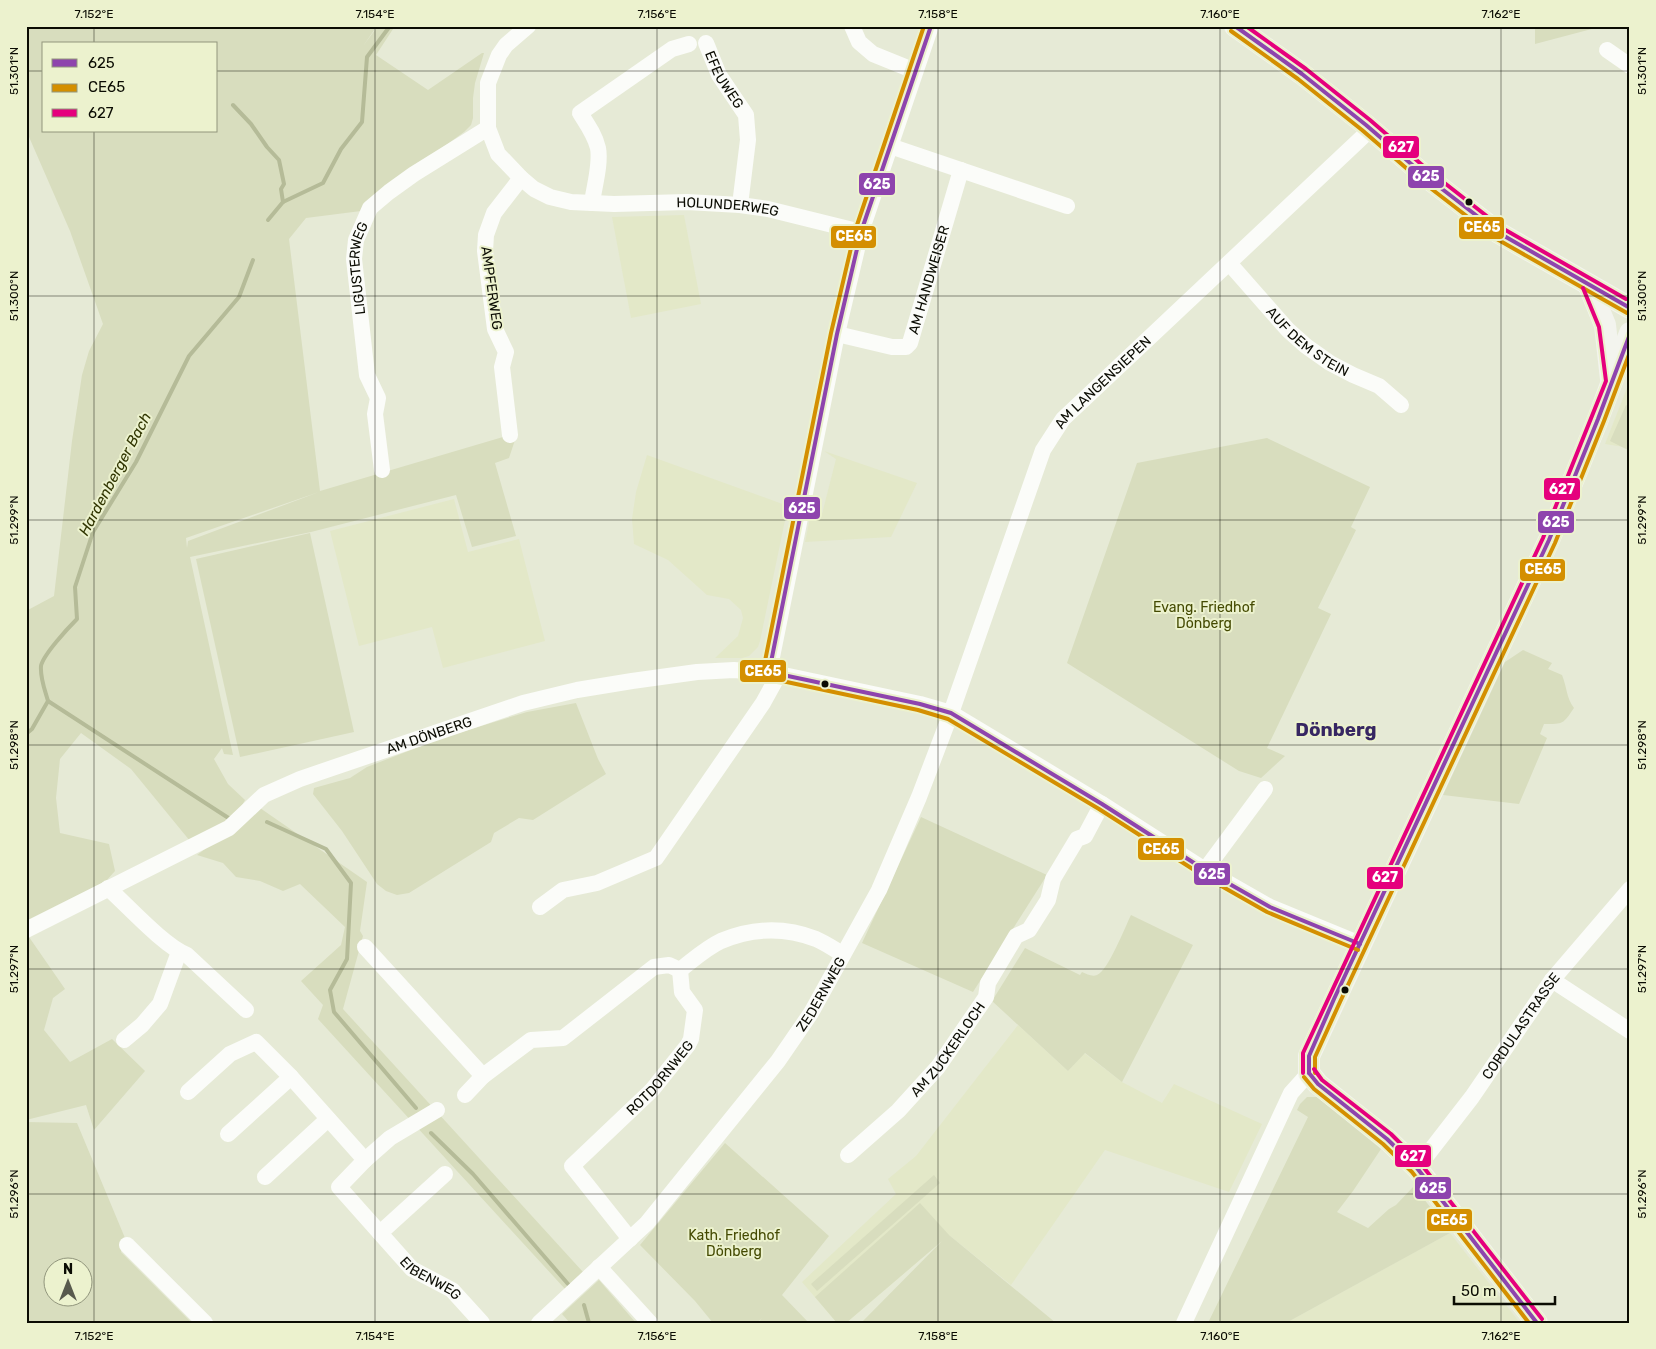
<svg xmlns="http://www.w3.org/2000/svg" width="1656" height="1349" font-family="Rubik,sans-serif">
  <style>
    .built { fill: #e3e8c8 }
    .green { fill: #d8ddbe; fill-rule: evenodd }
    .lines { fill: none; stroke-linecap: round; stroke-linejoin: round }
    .stream { stroke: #b5bb98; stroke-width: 4 }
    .street { stroke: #fbfcf9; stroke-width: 16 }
    .secondary { stroke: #f3f4ee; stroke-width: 22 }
    .bus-1-casing { stroke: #ecf2ce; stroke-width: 8 }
    .bus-2-casing { stroke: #ecf2ce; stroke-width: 8 }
    .bus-3-casing { stroke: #ecf2ce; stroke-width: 8 }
    .bus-1 { stroke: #8e44ad; stroke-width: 4 }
    .bus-2 { stroke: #d48f00; stroke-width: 4 }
    .bus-3 { stroke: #e5007d; stroke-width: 4 }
    .ticks { fill: none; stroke: #0b0c03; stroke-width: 1; stroke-opacity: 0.45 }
    .bus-dot { fill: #0b0c03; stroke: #ecf2ce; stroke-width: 2 }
    .labels { text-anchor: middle; stroke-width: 4; stroke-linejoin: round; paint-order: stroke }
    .street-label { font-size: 14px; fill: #0b0c03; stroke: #ecf2ce }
    .park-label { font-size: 14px; fill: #444a02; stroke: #ecf2ce }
    .water-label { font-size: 15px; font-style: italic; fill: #313602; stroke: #ecf2ce }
    .district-label { font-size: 19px; font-weight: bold; fill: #372762; stroke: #ecf2ce }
    .line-badge { stroke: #ecf2ce; stroke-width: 2 }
    .badge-label { font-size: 14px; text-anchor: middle; font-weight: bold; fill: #fff }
    .neatline { fill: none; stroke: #0b0c03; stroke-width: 2 }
    .ticks-label { font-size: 12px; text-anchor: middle; fill: #0b0c03 }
  </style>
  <rect width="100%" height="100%" fill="#e6ead6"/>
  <!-- built -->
  <g class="built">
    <polygon points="684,215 701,304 631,318 612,217"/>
    <polygon points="1630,382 1630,448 1605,444 1629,383"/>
    <polygon points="824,451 917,483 891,537 805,542 810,518 822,514 836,459"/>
    <polygon points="647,455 788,506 760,641 758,647 749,656 742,658 715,658 738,636 743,618 741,610 729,599 707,595 668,560 634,544 632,519 636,492"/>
    <polygon points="454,499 468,552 519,539 545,641 443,668 432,627 359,646 330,531"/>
    <polygon points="1018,1025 1068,1071 1084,1053 1122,1082 1162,1103 1174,1084 1262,1124 1229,1192 1105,1150 1011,1285 949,1235 846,1323 837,1323 802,1282 896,1194 888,1179 916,1156"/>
    <polygon points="1450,1233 1520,1323 1286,1323 1415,1252"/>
  </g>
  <!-- green -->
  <g class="green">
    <path d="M26,26H377L363,46L378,26H395L376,55L428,90L482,53H484L475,83L473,98V118L471,125L464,132L442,148L361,211L306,218L289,239L320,491L503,437H516L509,458L495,463L516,536L472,547L456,495L311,532L190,557L233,755L224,754L222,748L214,759L228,784L245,800C234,822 212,830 190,841L131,769L81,733L60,759L56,798L60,833L109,844L115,871L106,881L26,923V611L54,596L72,441L82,375L89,351L103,324L70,231L26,130ZM44,44H216V131H44ZM319,492L188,541L187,548L186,538Z"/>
    <polygon points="1535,26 1603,26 1535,44"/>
    <polygon points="1626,405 1630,407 1630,451 1610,441"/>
    <polygon points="1267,438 1370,487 1351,527 1356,530 1318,608 1331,614 1267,748 1285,756 1261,778 1239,771 1067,663 1137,463"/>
    <polygon points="310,533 354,732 240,757 196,559"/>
    <path d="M1523,650L1552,663L1548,669L1562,675C1567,687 1566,697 1574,708C1563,724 1564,724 1544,724L1540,734L1547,738L1519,804L1443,795L1505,662Z"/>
    <polygon points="576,703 598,759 606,774 533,820 519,818 494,833 491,842 409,893 397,895 386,891 377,884 342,831 313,794 314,788 350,778 367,767 442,738 527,712"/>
    <polygon points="260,808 367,882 360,931 363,936 343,1009 583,1272 565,1289 318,1019 323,1005 301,981 341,945 345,927 300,884 283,891 260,881 236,877 223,863 197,855"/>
    <polygon points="921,817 1047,875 973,992 862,943"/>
    <path d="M1131,915L1193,945L1122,1082L1085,1053L1068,1071L992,1001L1025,948L1080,975L1082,972C1087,974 1092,977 1097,975C1108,971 1125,927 1131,915Z"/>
    <polygon points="29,937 65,989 53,998 44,1030 70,1062 112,1039 145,1071 94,1130 86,1105 26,1120 26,938"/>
    <polygon points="1307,1097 1317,1097 1381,1149 1353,1191 1337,1212 1368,1228 1389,1209 1396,1205 1414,1186 1450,1233 1286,1323 1208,1323 1308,1117 1297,1110 1300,1104"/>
    <path d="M26,1122L77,1123L125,1238L121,1252L192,1323H26ZM52,1266H82V1296H52Z"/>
    <polygon points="725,1143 829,1236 782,1295 809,1323 758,1323 762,1318 757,1323 713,1323 695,1301 640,1245"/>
    <polygon points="934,1175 940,1183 817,1291 811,1284"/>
    <polygon points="920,1203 949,1235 1056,1323 861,1323 942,1241 846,1323 837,1323 815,1297"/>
    <polygon points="599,1280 636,1323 570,1323 562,1314"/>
  </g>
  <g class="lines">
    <!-- stream -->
    <g class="stream">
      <polyline points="233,105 251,124 267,147 279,160 284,184 281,189 283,202"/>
      <polyline points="268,220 283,202 323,183 341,149 362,122 367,57 390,26"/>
      <polyline points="48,701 230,819"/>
      <path d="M26,734L32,729L48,701C45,690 40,678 41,666C43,655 68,628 77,619L75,587L93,532L136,462L189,356L239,297L253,260"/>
      <polyline points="267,822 326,849 351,883 347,959 330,990 334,1012 416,1108"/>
      <polyline points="431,1133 473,1174 568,1284"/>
      <polyline points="584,1305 589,1323"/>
    </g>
    <!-- street -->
    <g class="street">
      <path id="s1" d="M528,26L506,45L499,55L488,83V128L498,154L521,178L534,189L550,197L571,202L614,204L687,202L740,205L768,209L861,232"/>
      <polyline points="852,26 859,42 873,54 915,71"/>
      <path id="s2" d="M706,43L719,75L746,115L748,140L740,205"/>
      <polyline points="1607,50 1630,66"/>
      <polyline points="890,146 1067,206"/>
      <path d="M592,203C594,187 601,164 598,148C595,135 587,124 580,113L672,49L689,44"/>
      <path id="s3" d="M1229,263L1288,330L1306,346L1330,363L1353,375L1379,386L1401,405"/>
      <path id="s4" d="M837,334L892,347H906L910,343L961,170"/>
      <polyline points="510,435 502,367 506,352 495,329 485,251 486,235 494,213 521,178"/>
      <path id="s5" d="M382,470L375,414L378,398L367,375L354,259L356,240L370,208L389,192L414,174L488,128"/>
      <polyline points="769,672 837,334 861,232 931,26"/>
      <polyline points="1205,870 1265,789"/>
      <path d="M108,888C128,906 164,946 187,955L246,1010"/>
      <polyline points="540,907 563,890 597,883 656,858 763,703 779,674"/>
      <path id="s6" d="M26,930L229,828L264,795L300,779L523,703L577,690L632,681L697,672L734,670L779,674L920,704L951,713L1102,804L1205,870L1270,907L1360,944"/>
      <polyline points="365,947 483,1076"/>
      <path d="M680,970C693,960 706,948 721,941C752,928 785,927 816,939C825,943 834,949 843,954"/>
      <polyline points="1552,980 1630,1031"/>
      <polyline points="124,1040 142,1025 160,1004 179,952"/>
      <path id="s7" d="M188,1092L230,1054L256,1042L291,1077L365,1160L339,1187L412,1269L452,1290L482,1323"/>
      <polyline points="465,1095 483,1076 531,1040 563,1038 654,967 669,965 680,970"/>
      <polyline points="228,1134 291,1077"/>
      <path id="s8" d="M848,1155L898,1111L938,1067L986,997L988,983L1016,936L1029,930L1048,900L1053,879L1077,839L1085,836L1102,804"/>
      <polyline points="365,1160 390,1138 437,1110"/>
      <path id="s9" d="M1417,1168L1472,1097L1552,980L1630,889"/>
      <polyline points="265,1177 328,1119"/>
      <polyline points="380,1233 445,1174"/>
      <path id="s10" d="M630,1239L572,1166L652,1090L688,1045L691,1039L695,1010L682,992L680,970"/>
      <polyline points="127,1245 205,1323"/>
      <polyline points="599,1267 650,1323"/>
      <path id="s11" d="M539,1323L647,1223L778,1061L811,1013L879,890L919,797L951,713L1043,450L1063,419L1371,129"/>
      <polyline points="1184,1323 1291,1093 1309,1073"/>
    </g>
    <!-- secondary -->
    <g class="secondary">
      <polyline points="1235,26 1302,74 1366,125 1424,175 1499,233 1630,308"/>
      <polyline points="1589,286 1605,325 1611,379"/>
      <polyline points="1537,1323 1417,1168 1387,1139 1318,1084 1309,1073 1309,1056 1549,540 1598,419 1630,333"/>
    </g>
    <!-- bus-1 casing -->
    <g class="bus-1-casing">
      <g id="bus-1">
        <polyline points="1235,26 1302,74 1366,125 1424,175 1499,233 1630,308"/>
        <polyline points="769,672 837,334 861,232 931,26"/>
        <polyline points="769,672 920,704 951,713 1102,804 1205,870 1270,907 1360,944"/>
        <polyline points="1309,1073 1309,1056 1334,999 1549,540 1598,419 1630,334"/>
        <polyline points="1309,1073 1318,1084 1387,1139 1417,1168 1537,1323"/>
      </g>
    </g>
    <!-- bus-2 casing -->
    <g class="bus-2-casing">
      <g id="bus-2">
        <polyline points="924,26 855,231 831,333 763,671 763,675 768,678 918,710 948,719 1099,809 1202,875 1267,912 1358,950"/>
        <polyline points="1231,31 1298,79 1362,130 1420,180 1495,238 1627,313"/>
        <polyline points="1315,1073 1315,1057 1340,1002 1555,543 1604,421 1630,352"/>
        <polyline points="1304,1077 1314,1089 1383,1144 1412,1172 1529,1323"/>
      </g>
    </g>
    <!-- bus-3 casing -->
    <g class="bus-3-casing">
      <g id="bus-3">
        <polyline points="1246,26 1306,69 1370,120 1428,170 1502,228 1626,299"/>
        <polyline points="1314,1069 1322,1080 1391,1134 1421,1164 1542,1319"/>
        <polyline points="1303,1073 1303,1053 1543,538 1606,381 1599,327 1583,288"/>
      </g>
    </g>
    <!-- bus-1 -->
    <use href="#bus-1" class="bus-1"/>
    <!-- bus-2 -->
    <use href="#bus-2" class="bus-2"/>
    <!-- bus-3 -->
    <use href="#bus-3" class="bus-3"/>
  </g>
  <!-- ticks -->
  <path class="ticks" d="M94,26V44M375,26V1323M657,26V1323M938,26V1323M1220,26V1323M1501,26V1323M26,71H44M216,71H1630M94,131V1323M26,296H1630M26,520H1630M26,745H1630M26,969H1630M26,1194H1630"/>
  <!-- markers -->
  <g class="bus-dot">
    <circle cx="1469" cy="202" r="4.5"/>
    <circle cx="825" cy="684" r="4.5"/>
    <circle cx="1345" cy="990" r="4.5"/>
  </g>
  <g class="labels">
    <!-- street labels -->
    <g class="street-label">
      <text dy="5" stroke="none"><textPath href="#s2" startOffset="41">EFEUWEG</textPath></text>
      <text dy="5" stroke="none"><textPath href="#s1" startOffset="391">HOLUNDERWEG</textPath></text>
      <text dy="5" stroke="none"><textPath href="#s5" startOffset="206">LIGUSTERWEG</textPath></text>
      <text dy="5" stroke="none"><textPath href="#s4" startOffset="142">AM HANDWEISER</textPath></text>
      <text transform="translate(492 288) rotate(82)" y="5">AMPFERWEG</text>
      <text dy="5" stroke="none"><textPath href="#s3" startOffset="112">AUF DEM STEIN</textPath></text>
      <text dy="5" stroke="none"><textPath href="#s11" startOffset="1115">AM LANGENSIEPEN</textPath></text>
      <text dy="5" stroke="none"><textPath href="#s6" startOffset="451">AM DÖNBERG</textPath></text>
      <text dy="5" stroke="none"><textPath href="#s11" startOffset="435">ZEDERNWEG</textPath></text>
      <text dy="5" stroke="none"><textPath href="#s9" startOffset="176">CORDULASTRASSE</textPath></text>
      <text dy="5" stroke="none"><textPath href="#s8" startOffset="146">AM ZUCKERLOCH</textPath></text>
      <text dy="5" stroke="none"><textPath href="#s10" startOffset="218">ROTDORNWEG</textPath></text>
      <text dy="5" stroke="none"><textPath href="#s7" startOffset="414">EIBENWEG</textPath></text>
    </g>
    <!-- park labels -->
    <g class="park-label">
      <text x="1204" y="612">Evang. Friedhof<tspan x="1204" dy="16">Dönberg</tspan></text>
      <text x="734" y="1240">Kath. Friedhof<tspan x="734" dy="16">Dönberg</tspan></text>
    </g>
    <!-- water labels -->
    <g class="water-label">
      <text transform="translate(115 474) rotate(-62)" y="5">Hardenberger Bach</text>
    </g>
    <!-- district labels -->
    <g class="district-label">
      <text x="1336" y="736">Dönberg</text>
    </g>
  </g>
  <g class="line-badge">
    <rect x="1382" y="135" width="38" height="24" rx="5" fill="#e5007d"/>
    <rect x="1407" y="165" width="38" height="24" rx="5" fill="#8e44ad"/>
    <rect x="858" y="172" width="38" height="24" rx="5" fill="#8e44ad"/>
    <rect x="1458" y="216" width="47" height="24" rx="5" fill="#d48f00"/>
    <rect x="830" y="225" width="47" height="24" rx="5" fill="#d48f00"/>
    <rect x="1543" y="477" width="38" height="24" rx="5" fill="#e5007d"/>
    <rect x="783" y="496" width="38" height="24" rx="5" fill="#8e44ad"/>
    <rect x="1537" y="510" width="38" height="24" rx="5" fill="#8e44ad"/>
    <rect x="1519" y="558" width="47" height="24" rx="5" fill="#d48f00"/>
    <rect x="739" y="659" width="48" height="24" rx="5" fill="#d48f00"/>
    <rect x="1137" y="837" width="48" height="24" rx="5" fill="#d48f00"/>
    <rect x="1193" y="862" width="38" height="24" rx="5" fill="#8e44ad"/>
    <rect x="1366" y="866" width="38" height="24" rx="5" fill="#e5007d"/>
    <rect x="1394" y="1144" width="38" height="24" rx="5" fill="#e5007d"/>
    <rect x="1414" y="1176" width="38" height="24" rx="5" fill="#8e44ad"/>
    <rect x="1426" y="1208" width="47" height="24" rx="5" fill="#d48f00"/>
  </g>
  <g class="badge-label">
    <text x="1401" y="152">627</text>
    <text x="1426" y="181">625</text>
    <text x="877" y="189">625</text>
    <text x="1482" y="232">CE65</text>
    <text x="854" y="241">CE65</text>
    <text x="1562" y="494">627</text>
    <text x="802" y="513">625</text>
    <text x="1556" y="527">625</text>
    <text x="1543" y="574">CE65</text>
    <text x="763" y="676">CE65</text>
    <text x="1161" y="854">CE65</text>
    <text x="1212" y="879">625</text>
    <text x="1385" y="882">627</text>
    <text x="1413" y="1161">627</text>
    <text x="1433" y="1193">625</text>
    <text x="1449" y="1225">CE65</text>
  </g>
  <!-- border -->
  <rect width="1656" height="1349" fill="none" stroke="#ecf2ce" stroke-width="55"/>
  <!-- legend -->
  <rect x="42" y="42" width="175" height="90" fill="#ecf2ce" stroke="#92967d"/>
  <rect x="52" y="59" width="25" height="8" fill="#8e44ad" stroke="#92967d"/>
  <text x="88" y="68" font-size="15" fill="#0b0c03">625</text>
  <rect x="52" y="84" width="25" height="8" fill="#d48f00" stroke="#92967d"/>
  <text x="88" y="92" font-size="15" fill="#0b0c03">CE65</text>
  <rect x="52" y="109" width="25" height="8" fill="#e5007d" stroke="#92967d"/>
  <text x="88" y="118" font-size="15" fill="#0b0c03">627</text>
  <!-- north arrow -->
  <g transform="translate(68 1282)"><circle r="24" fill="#ecf2ce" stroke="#92967d"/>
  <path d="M0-4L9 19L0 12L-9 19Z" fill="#585a4d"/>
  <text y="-8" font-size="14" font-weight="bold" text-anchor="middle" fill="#0b0c03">N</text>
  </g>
  <!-- scale -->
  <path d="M1454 1296v8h101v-8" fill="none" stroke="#0b0c03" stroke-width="2.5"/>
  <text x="1461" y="1296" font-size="15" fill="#0b0c03" stroke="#ecf2ce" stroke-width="4" paint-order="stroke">50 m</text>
  <rect x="28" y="28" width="1600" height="1294" class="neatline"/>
  <g class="ticks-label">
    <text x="94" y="18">7.152°E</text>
    <text x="375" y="18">7.154°E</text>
    <text x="657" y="18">7.156°E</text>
    <text x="938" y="18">7.158°E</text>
    <text x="1220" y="18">7.160°E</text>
    <text x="1501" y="18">7.162°E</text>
    <text transform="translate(14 71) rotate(-90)" y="4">51.301°N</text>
    <text transform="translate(1642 71) rotate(-90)" y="4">51.301°N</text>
    <text transform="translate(14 296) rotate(-90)" y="4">51.300°N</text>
    <text transform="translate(1642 296) rotate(-90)" y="4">51.300°N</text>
    <text transform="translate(14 520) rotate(-90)" y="4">51.299°N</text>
    <text transform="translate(1642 520) rotate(-90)" y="4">51.299°N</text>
    <text transform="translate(14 745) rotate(-90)" y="4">51.298°N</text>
    <text transform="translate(1642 745) rotate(-90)" y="4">51.298°N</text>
    <text transform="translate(14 969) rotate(-90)" y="4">51.297°N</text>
    <text transform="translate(1642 969) rotate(-90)" y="4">51.297°N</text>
    <text transform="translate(14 1194) rotate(-90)" y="4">51.296°N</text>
    <text transform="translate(1642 1194) rotate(-90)" y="4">51.296°N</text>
    <text x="94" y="1340">7.152°E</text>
    <text x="375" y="1340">7.154°E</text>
    <text x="657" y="1340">7.156°E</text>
    <text x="938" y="1340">7.158°E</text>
    <text x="1220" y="1340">7.160°E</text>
    <text x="1501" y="1340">7.162°E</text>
  </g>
</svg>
